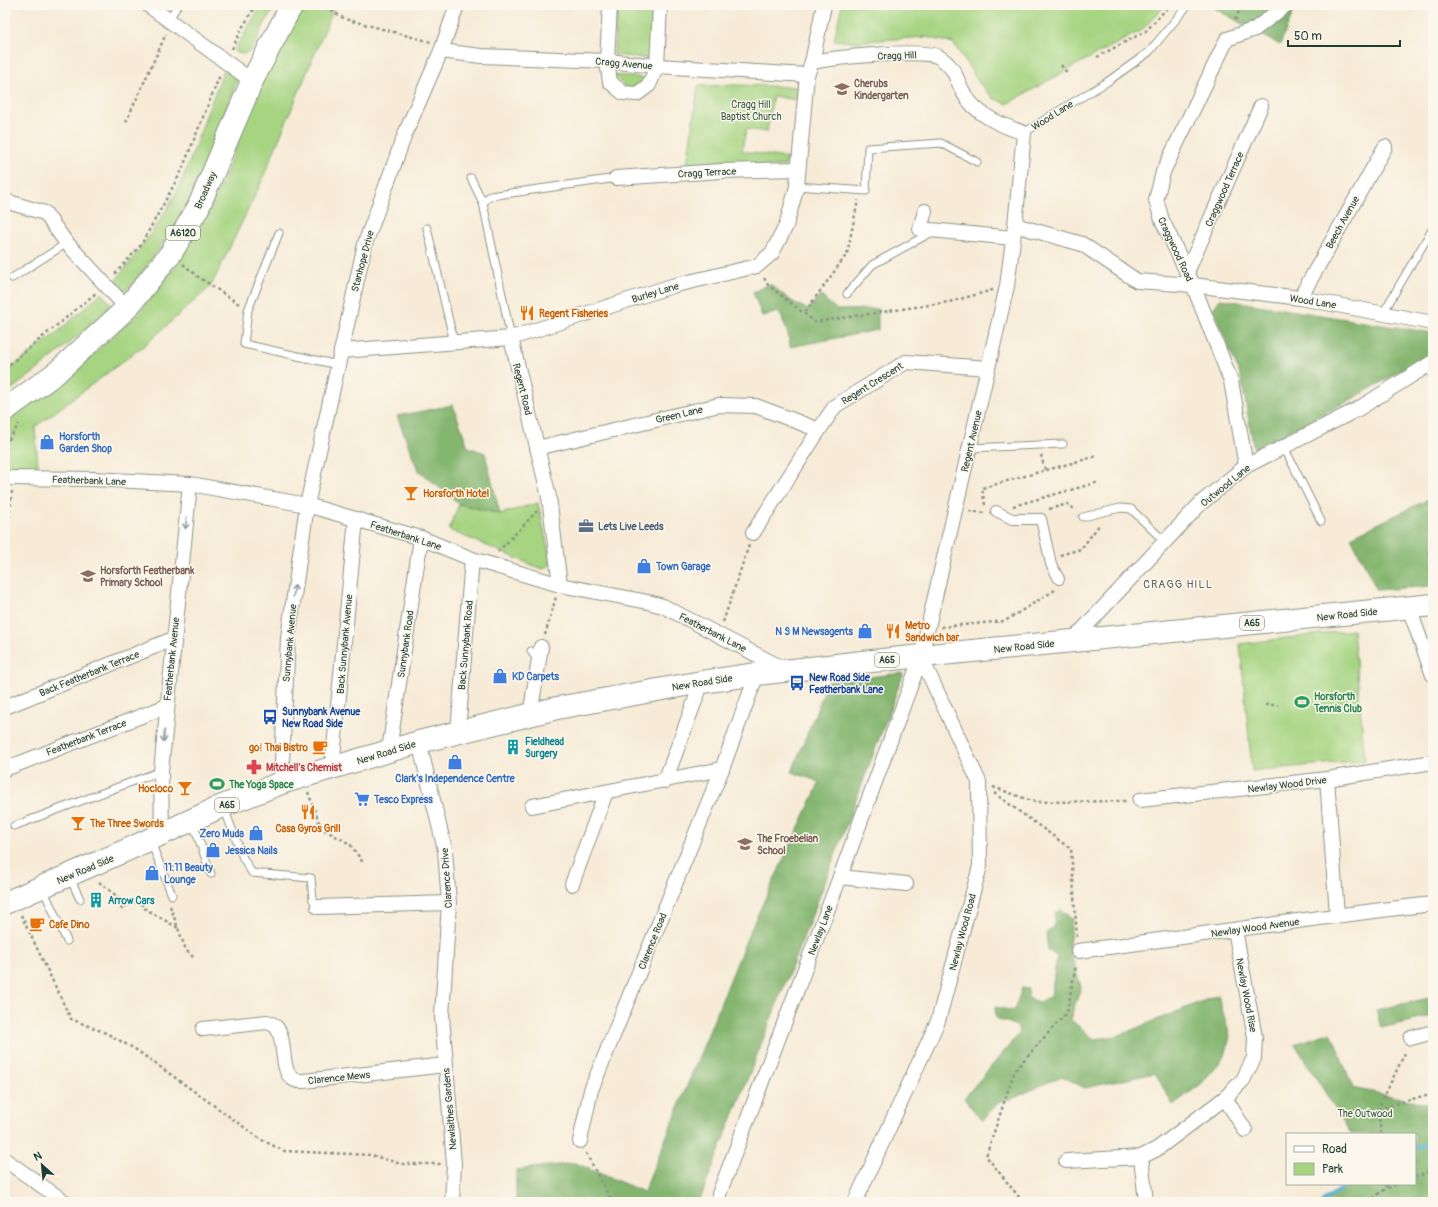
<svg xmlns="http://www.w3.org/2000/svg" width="1438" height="1207" font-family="Pangolin,sans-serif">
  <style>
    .green { fill: #a6d481; stroke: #62885a }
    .forest { fill: #84b66f; stroke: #527a52 }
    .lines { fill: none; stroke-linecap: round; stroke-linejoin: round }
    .stream { stroke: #57b0d4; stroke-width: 4.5 }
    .service-casing { stroke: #8b9486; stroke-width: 9 }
    .pedestrian-casing { stroke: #8b9486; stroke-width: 12 }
    .minor-casing { stroke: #8b9486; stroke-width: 16 }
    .primary-casing { stroke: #8b9486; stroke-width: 24 }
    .trunk-casing { stroke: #8b9486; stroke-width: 24 }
    .path { stroke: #8b9486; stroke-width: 2.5; stroke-dasharray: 3 3; stroke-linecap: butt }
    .service { stroke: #fff; stroke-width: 7 }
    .pedestrian { stroke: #fff; stroke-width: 10 }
    .minor { stroke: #fff; stroke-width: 14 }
    .primary { stroke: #fff; stroke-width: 22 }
    .trunk { stroke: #fff; stroke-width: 22 }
    .oneway { stroke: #8f9e9a }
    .labels { text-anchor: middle; stroke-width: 3; stroke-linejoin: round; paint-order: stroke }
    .shield { fill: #fbf7ec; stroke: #61756b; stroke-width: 1 }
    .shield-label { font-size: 9px; font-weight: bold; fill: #1f3d34 }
    .street-label { font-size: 10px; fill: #1f3d34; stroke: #fbf7ec }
    .education-label { font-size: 10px; font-weight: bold; fill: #785e54; stroke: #fbf7ec; text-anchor: start }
    .park-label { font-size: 10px; fill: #3a5b43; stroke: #fbf7ec }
    .food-label { font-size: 10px; font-weight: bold; fill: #c56008; stroke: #fbf7ec; text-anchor: start }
    .shop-label { font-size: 10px; font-weight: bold; fill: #366cbe; stroke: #fbf7ec; text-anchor: start }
    .service-label { font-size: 10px; font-weight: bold; fill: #4e5e75; stroke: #fbf7ec; text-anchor: start }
    .transit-label { font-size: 10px; font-weight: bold; fill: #164399; stroke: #fbf7ec; text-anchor: start }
    .leisure-label { font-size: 10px; font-weight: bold; fill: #27864d; stroke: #fbf7ec; text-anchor: start }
    .culture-label { font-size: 10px; font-weight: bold; fill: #0d838f; stroke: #fbf7ec; text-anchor: start }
    .health-label { font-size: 10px; font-weight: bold; fill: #be3a42; stroke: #fbf7ec; text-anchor: start }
    .neighbourhood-label { font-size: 11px; letter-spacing: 1px; fill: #5b5b5e; stroke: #fbf7ec }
  </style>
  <rect width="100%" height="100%" fill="#fbf7ec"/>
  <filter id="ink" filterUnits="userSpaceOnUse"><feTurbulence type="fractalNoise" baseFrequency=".025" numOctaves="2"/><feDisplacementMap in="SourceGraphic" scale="8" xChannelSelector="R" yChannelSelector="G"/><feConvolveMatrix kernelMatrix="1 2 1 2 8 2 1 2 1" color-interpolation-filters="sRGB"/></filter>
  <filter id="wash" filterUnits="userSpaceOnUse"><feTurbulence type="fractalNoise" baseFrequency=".012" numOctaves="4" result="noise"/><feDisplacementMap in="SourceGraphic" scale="16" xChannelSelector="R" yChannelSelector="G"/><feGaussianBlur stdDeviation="0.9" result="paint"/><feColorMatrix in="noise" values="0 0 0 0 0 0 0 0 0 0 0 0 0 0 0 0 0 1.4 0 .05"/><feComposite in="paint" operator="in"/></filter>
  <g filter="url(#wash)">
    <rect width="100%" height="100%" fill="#f7ebd7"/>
    <!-- green -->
    <g class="green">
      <path d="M261,5H276C272,12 267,19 263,27C257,38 251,62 234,51Z"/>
      <polygon points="305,5 331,5 333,10 259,187 211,286 146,344 35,427 38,465 5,469 5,421 29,405 80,366 137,315 174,269 208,213 226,173 255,94 290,29"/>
      <polygon points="616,5 655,5 652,59 614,55"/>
      <polygon points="842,5 1166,5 1142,30 1067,70 1007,104 993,98 980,84 953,43 926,37 850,42 834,40"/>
      <path d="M226,66L237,77L236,83C220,124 206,168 185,207C170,236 150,262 130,287L124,291L120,292L112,285C140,250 167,215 184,175C199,139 210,101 226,66Z"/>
      <polygon points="613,75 646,78 637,88 627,89"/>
      <polygon points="736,85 798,87 796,100 773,96 767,132 746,129 742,151 786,158 785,166 687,165 698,86"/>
      <polygon points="101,293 111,304 111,308 36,371 5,394 5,373 59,331"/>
      <path d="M538,503L551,562C549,567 547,568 542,569L449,530L459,504L500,514Z"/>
      <polygon points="1353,630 1365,760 1252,771 1240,644"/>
    </g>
    <!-- forest -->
    <g class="forest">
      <polygon points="1209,5 1296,5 1280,45"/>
      <polygon points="770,284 790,300 808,310 820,295 837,310 878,309 878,330 790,347 788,334 780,312 762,316 753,292"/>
      <polygon points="1220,299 1433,333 1433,352 1354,398 1254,449 1241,377 1213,309"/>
      <polygon points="453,405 468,447 485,453 500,514 459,504 418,470 397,416"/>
      <polygon points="1433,497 1433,586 1377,590 1351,537"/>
      <polygon points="902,673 903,675 827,877 699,1202 516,1202 516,1170 575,1163 644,1192 750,931 820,782 792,772 828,682"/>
      <polygon points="1061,910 1072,919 1069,947 1081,987 1070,1019 1094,1039 1117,1036 1218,995 1230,1036 1225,1056 1201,1084 1173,1105 1155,1073 1085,1088 1062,1076 1012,1099 1000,1101 982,1121 964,1098 1020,1033 1017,1026 996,1018 995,1007 1014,1011 1022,988 1028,989 1028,998 1039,1002 1051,996 1057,956 1048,951 1046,933 1054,927 1055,913"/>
      <polygon points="1433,997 1433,1016 1381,1028 1376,1010"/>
      <polygon points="1331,1032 1353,1088 1433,1105 1433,1202 1322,1202 1348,1184 1415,1184 1415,1134 1351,1134 1295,1044"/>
    </g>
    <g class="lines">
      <!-- stream -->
      <g class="stream">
        <polyline points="1415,1148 1433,1143"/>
        <polyline points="1322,1202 1348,1184"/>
      </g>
    </g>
  </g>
  <g filter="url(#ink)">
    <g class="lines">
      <!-- service casing -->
      <g class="service-casing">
        <g id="service">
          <polyline points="168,20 178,5"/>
          <polyline points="1024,133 1055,113 1107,82 1149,52 1188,5"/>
          <polyline points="471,178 483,203"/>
          <polyline points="797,186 866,191 868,148 941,143 977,162"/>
          <polyline points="427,228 454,342"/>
          <polyline points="279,233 248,310 244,344 338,365"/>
          <polyline points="12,278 67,243"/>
          <polyline points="847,294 872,265 932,232"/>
          <polyline points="1383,313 1433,228"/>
          <polyline points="511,338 483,203 490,196 610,179"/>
          <polyline points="1427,366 1433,376"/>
          <polyline points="1284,447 1321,521"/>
          <polyline points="969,448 1063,444"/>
          <polyline points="1083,517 1120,508 1131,509 1165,542"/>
          <polyline points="531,651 538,661"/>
          <polyline points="224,808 243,858 252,873 311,878 313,900 318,907"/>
          <polyline points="193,823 211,874"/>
          <polyline points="14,826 161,771"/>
          <polyline points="151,842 172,895"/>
          <polyline points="70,878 80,899"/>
          <polyline points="43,889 67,941"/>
        </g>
      </g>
      <!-- pedestrian casing -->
      <g class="pedestrian-casing">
        <polyline id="pedestrian" points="996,511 1012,519 1041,519 1051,564 1059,579"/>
      </g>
      <!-- minor casing -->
      <g class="minor-casing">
        <g id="minor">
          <polyline points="148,5 252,81"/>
          <polyline points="610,5 607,61 610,82 623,93 637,94 649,85 657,66 660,5"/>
          <polyline points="441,51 481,56 607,61 657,66 807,75"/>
          <polyline points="616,178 721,171 798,169"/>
          <polyline points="5,201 45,213 65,241 127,308"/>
          <polyline points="925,211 920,229 1013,238"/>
          <polyline points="1015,225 1082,244 1137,281 1193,285 1300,298 1433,323"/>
          <polyline points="1187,272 1261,106"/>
          <polyline points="1300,298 1385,147"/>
          <polyline points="511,338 549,497 560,585"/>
          <polyline points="341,351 511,338 672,286 757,266 772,253 786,226 797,186 807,75 812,62 824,5"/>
          <polyline points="537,448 719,405 756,406 819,430"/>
          <polyline points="1246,466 1231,381 1193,285 1162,220 1156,200 1163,172 1227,39 1255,29 1286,5"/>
          <polyline points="5,478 93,479 190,484 307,505 421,538 472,559 560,585 648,602 663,606 786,670"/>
          <polyline points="753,533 819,430 835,406 906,362 988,368"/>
          <polyline points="1409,608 1433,675"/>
          <polyline points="1072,641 1201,503 1246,466 1358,409 1433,362"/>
          <polyline points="5,707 173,639"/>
          <polyline points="530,715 541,647"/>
          <polyline points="458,732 472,559"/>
          <polyline points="419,742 445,850 449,903 442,1016 454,1164 452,1202"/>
          <polyline points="389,750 421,538"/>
          <polyline points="332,768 356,519"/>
          <polyline points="5,769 167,706"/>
          <polyline points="1327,779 1337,915"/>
          <polyline points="665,781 702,682"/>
          <polyline points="281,783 288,638 307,505 365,244 405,134 441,51 457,5"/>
          <polyline points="1140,800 1327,779 1433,762"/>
          <polyline points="532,806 722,769"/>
          <polyline points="162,834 161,771 190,484"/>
          <polyline points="840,877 906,884"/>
          <polyline points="572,884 606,792"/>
          <polyline points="318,907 449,903"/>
          <path d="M1078,951C1196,936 1314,917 1433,904"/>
          <path d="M203,1029L267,1022C270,1023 273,1024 275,1026C288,1037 278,1073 295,1080C297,1081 301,1081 304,1081L445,1065"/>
          <polyline points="1411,1038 1433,1032"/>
          <polyline points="1225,1098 1245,1130"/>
          <polyline points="580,1141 591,1090 722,769 757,674"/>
          <polyline points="1141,1157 1146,1202"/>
          <polyline points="5,1160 65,1202"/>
          <polyline points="1066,1161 1141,1157 1157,1149 1225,1098 1243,1080 1254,1058 1255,1037 1235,930"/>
          <path d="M719,1202V1194L840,877L921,657L1007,286L1015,225L1024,133C1001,125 975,115 963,92C956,78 954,66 939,57C924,48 833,58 812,62"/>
          <polyline points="855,1202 938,1021 980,866 979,782 921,657"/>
        </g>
      </g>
      <!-- primary casing -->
      <g class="primary-casing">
        <polyline id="primary" points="5,903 129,849 220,807 281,783 419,742 557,708 702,682 757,674 862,662 1433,605"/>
      </g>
      <!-- trunk casing -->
      <g class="trunk-casing">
        <polyline id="trunk" points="5,410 56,373 127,308 171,253 198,208 252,81 289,10 293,5"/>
      </g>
      <!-- path -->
      <g class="path">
        <polyline points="334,5 331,10 345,19 431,42"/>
        <polyline points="1235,20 1242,5"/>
        <polyline points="232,49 242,28 256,5"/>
        <polyline points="1097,57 1146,31 1170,5"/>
        <polyline points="1061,65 1068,74"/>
        <polyline points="126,122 166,34"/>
        <polyline points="183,264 197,276 239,304"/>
        <polyline points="115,274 141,245 181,172 220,75"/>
        <polyline points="764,278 768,285 815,322 949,302 993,290"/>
        <polyline points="805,312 847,254 858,200"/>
        <polyline points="5,368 96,293"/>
        <polyline points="5,445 19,424"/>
        <polyline points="1041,455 1045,470"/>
        <polyline points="985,505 982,488 1097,456"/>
        <polyline points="1013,506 1099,482"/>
        <polyline points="1049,509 1068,504 1075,510"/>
        <polyline points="969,511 985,513"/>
        <polyline points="5,541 7,538 12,491"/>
        <polyline points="498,552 537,511"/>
        <polyline points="1060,555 1081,549 1100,524"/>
        <polyline points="723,622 749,545"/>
        <polyline points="941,627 1005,621 1055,590"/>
        <polyline points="545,635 556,597"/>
        <polyline points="1265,705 1278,705"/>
        <polyline points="993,787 1035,802 1128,801"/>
        <polyline points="308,792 321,828 350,844 364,864"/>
        <polyline points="994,793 1071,849 1077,938"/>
        <polyline points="99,882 118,897 117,903 122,909 132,901 146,906"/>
        <polyline points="170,906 186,950 195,959"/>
        <polyline points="144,908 178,928"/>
        <polyline points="21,915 71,1019 106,1033 135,1049 262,1140 284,1151 371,1155 401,1164 441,1164"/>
        <polyline points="1378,1109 1433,1093"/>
        <polyline points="1381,1134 1378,1109 1406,1051"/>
        <polyline points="586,1153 609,1196 618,1202"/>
        <polyline points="1415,1177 1433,1170"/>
        <polyline points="1386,1184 1387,1188"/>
        <polyline points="1023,1202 986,1156 1015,1070 1067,1012 1076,965"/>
        <polyline points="1368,1202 1387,1188 1398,1184"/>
      </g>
      <!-- service -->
      <use href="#service" class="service"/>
      <!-- pedestrian -->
      <use href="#pedestrian" class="pedestrian"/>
      <!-- minor -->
      <use href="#minor" class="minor"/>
      <!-- primary -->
      <use href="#primary" class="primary"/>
      <!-- trunk -->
      <use href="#trunk" class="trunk"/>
    </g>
    <!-- one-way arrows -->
    <defs><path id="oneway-shaft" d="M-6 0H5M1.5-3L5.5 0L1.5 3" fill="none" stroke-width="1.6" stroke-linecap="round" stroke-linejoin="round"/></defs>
    <g class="oneway">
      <use href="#oneway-shaft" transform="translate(186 523) rotate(96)"/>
      <use href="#oneway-shaft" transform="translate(294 591) rotate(-82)"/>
      <use href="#oneway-shaft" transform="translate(164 736) rotate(95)"/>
    </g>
  </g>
  <!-- icons -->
  <defs>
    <g id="school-bare" transform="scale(1.2)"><path d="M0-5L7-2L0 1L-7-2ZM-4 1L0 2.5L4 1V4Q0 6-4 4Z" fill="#8d6e63" stroke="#fbf7ec" stroke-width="2.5" paint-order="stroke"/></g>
    <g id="restaurant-bare" transform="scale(1.2)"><path d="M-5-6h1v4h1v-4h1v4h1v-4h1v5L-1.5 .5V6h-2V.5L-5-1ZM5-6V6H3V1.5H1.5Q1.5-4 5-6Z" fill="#e8710a" stroke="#fbf7ec" stroke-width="2.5" paint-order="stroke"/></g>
    <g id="shop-bare" transform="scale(1.2)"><path d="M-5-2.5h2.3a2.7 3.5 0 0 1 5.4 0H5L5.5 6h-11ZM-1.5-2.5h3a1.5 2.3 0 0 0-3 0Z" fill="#3f7fe0" stroke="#fbf7ec" stroke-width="2.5" paint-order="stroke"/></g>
    <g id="bar-bare" transform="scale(1.2)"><path d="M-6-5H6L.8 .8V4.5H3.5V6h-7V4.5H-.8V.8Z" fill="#e8710a" stroke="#fbf7ec" stroke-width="2.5" paint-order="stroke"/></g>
    <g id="office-bare" transform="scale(1.2)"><path d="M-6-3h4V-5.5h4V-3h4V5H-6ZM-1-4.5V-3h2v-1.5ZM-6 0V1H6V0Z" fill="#5c6f8a" stroke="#fbf7ec" stroke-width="2.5" paint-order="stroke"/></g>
    <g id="bus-bare" transform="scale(1.2)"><path d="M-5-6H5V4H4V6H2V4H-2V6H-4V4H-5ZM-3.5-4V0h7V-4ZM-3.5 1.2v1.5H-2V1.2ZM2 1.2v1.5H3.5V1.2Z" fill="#1a4fb4" stroke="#fbf7ec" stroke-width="2.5" paint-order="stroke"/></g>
    <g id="stadium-bare" transform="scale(1.2)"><path d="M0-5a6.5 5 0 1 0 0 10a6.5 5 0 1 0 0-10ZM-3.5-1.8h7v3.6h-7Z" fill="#2e9e5b" stroke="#fbf7ec" stroke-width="2.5" paint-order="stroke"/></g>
    <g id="cafe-bare" transform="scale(1.2)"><path d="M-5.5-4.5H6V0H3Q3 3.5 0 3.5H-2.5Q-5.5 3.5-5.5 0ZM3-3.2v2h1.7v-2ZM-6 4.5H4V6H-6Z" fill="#e8710a" stroke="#fbf7ec" stroke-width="2.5" paint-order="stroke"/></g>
    <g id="building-bare" transform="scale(1.2)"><path d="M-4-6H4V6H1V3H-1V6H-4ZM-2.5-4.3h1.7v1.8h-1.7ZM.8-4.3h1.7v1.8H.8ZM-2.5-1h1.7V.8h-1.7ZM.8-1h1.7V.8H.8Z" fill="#0f9aa8" stroke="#fbf7ec" stroke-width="2.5" paint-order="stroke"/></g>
    <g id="pharmacy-bare" transform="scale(1.2)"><path d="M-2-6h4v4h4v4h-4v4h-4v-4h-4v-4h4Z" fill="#e0444e" stroke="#fbf7ec" stroke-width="2.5" paint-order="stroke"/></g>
    <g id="supermarket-bare" transform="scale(1.2)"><path d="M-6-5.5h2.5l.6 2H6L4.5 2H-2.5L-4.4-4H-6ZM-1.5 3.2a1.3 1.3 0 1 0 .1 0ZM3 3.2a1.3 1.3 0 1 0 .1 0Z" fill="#3f7fe0" stroke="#fbf7ec" stroke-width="2.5" paint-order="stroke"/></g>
  </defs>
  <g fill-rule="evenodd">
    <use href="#school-bare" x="842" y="89"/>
    <use href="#restaurant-bare" x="527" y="313"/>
    <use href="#shop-bare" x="47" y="442"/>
    <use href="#bar-bare" x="411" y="493"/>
    <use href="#office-bare" x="586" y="526"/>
    <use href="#shop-bare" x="644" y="566"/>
    <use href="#school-bare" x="88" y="576"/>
    <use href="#shop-bare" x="865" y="631"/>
    <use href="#restaurant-bare" x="893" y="631"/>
    <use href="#shop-bare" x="500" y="676"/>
    <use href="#bus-bare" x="797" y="683"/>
    <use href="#stadium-bare" x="1302" y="702"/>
    <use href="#bus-bare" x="270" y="717"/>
    <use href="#cafe-bare" x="320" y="747"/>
    <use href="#building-bare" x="513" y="747"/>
    <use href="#shop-bare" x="455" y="762"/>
    <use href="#pharmacy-bare" x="254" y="767"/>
    <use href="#stadium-bare" x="217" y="784"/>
    <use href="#bar-bare" x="185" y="788"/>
    <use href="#supermarket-bare" x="362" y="799"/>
    <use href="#restaurant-bare" x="308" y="812"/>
    <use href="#bar-bare" x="78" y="823"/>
    <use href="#shop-bare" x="256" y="833"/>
    <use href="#school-bare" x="745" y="844"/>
    <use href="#shop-bare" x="213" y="850"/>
    <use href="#shop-bare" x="152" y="873"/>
    <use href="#building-bare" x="96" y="900"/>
    <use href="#cafe-bare" x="37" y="924"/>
  </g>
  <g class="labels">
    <!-- shield labels -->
    <g class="shield">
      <rect x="166" y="226" width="34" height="14" rx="3"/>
      <rect x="1240" y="616" width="24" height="14" rx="3"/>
      <rect x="875" y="653" width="24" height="14" rx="3"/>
      <rect x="215" y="798" width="24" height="14" rx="3"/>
    </g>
    <g class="shield-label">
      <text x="183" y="236">A6120</text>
      <text x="1252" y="626">A65</text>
      <text x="887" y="663">A65</text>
      <text x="227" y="808">A65</text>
    </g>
    <!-- street labels -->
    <g class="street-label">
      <text transform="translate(897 55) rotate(-2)" y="4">Cragg Hill</text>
      <text transform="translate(624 63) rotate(5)" y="4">Cragg Avenue</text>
      <text transform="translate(1052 115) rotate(-32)" y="4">Wood Lane</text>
      <text transform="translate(707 172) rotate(-3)" y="4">Cragg Terrace</text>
      <text transform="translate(1224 189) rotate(-66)" y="4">Craggwood Terrace</text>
      <text transform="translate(205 190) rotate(-66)" y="4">Broadway</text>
      <text transform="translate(1342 222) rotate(-61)" y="4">Beech Avenue</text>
      <text transform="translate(1176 249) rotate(65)" y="4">Craggwood Road</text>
      <text transform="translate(362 261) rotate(-75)" y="4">Stanhope Drive</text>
      <text transform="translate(655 292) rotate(-17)" y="4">Burley Lane</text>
      <text transform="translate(1313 301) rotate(9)" y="4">Wood Lane</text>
      <text transform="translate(872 383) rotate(-32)" y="4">Regent Crescent</text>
      <text transform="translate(523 389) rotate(76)" y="4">Regent Road</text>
      <text transform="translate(679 414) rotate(-13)" y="4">Green Lane</text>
      <text transform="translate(971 441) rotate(-77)" y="4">Regent Avenue</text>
      <text transform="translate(89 480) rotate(2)" y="4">Featherbank Lane</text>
      <text transform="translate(1225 485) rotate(-39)" y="4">Outwood Lane</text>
      <text transform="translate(406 535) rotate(18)" y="4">Featherbank Lane</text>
      <text transform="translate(1347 614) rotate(-6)" y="4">New Road Side</text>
      <text transform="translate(713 632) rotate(27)" y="4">Featherbank Lane</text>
      <text transform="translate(289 643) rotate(-85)" y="4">Sunnybank Avenue</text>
      <text transform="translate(344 644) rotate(-85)" y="4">Back Sunnybank Avenue</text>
      <text transform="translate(405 644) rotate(-82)" y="4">Sunnybank Road</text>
      <text transform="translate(465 645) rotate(-85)" y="4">Back Sunnybank Road</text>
      <text transform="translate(1024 646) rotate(-6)" y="4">New Road Side</text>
      <text transform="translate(171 659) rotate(-84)" y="4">Featherbank Avenue</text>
      <text transform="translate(89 673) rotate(-22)" y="4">Back Featherbank Terrace</text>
      <text transform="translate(702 682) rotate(-9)" y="4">New Road Side</text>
      <text transform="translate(86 737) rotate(-21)" y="4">Featherbank Terrace</text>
      <text transform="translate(386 752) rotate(-17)" y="4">New Road Side</text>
      <text transform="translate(1287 784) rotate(-7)" y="4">Newlay Wood Drive</text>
      <text transform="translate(85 869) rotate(-23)" y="4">New Road Side</text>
      <text transform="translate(446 878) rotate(-94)" y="4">Clarence Drive</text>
      <text transform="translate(1255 927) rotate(-8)" y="4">Newlay Wood Avenue</text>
      <text transform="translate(820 930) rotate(-69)" y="4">Newlay Lane</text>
      <text transform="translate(962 932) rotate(-75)" y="4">Newlay Wood Road</text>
      <text transform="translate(652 941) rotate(-68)" y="4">Clarence Road</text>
      <text transform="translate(1247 995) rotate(79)" y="4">Newlay Wood Rise</text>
      <text transform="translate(339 1077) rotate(-6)" y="4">Clarence Mews</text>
      <text transform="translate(449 1109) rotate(-95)" y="4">Newlaithes Gardens</text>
    </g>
    <!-- education labels -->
    <g class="education-label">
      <text x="854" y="87">Cherubs<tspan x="854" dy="12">Kindergarten</tspan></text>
      <text x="100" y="574">Horsforth Featherbank<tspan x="100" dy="12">Primary School</tspan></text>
      <text x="757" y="842">The Froebelian<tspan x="757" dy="12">School</tspan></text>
    </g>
    <!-- park labels -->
    <g class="park-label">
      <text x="751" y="108">Cragg Hill<tspan x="751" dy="12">Baptist Church</tspan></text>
      <text x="1365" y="1117">The Outwood</text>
    </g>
    <!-- food labels -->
    <g class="food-label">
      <text x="539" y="317">Regent Fisheries</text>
      <text x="423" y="497">Horsforth Hotel</text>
      <text x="905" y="629">Metro<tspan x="905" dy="12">Sandwich bar</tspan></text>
      <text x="308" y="751" text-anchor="end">go! Thai Bistro</text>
      <text x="173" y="792" text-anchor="end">Hocloco</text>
      <text x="90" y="827">The Three Swords</text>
      <text x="308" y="832" text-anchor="middle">Casa Gyros Grill</text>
      <text x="49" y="928">Cafe Dino</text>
    </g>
    <!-- shop labels -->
    <g class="shop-label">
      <text x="59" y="440">Horsforth<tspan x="59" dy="12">Garden Shop</tspan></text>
      <text x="656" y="570">Town Garage</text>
      <text x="853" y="635" text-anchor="end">N S M Newsagents</text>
      <text x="512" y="680">KD Carpets</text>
      <text x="455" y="782" text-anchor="middle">Clark's Independence Centre</text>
      <text x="374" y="803">Tesco Express</text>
      <text x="244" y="837" text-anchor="end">Zero Muda</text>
      <text x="225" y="854">Jessica Nails</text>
      <text x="164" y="871">11:11 Beauty<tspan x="164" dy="12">Lounge</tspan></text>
    </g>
    <!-- service labels -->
    <g class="service-label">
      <text x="598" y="530">Lets Live Leeds</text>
    </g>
    <!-- transit labels -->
    <g class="transit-label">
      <text x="809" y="681">New Road Side<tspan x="809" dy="12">Featherbank Lane</tspan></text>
      <text x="282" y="715">Sunnybank Avenue<tspan x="282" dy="12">New Road Side</tspan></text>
    </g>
    <!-- leisure labels -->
    <g class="leisure-label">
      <text x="1314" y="700">Horsforth<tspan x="1314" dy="12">Tennis Club</tspan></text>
      <text x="229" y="788">The Yoga Space</text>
    </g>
    <!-- culture labels -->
    <g class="culture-label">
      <text x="525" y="745">Fieldhead<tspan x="525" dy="12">Surgery</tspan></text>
      <text x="108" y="904">Arrow Cars</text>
    </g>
    <!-- health labels -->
    <g class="health-label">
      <text x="266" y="771">Mitchell's Chemist</text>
    </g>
    <!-- neighbourhood labels -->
    <g class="neighbourhood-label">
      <text x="1178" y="588">CRAGG HILL</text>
    </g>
  </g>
  <!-- margin -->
  <rect width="1438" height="1207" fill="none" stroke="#fbf7ec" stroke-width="20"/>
  <!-- legend -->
  <rect x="1286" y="1133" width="130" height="52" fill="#fbf7ec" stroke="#a3ada2"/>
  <rect x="1294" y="1146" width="20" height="6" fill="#ffffff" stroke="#a3ada2"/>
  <text x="1322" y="1153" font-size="12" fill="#1f3d34">Road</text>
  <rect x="1294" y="1163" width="20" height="12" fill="#a6d481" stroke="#a3ada2"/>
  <text x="1322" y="1173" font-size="12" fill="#1f3d34">Park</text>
  <!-- north arrow -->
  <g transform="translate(42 1165) rotate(333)" stroke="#fbf7ec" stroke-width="3" paint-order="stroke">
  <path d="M0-3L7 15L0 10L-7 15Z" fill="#1f3d34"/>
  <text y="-6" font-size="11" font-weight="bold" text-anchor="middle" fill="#1f3d34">N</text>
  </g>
  <!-- scale -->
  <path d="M1288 40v6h112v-6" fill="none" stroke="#1f3d34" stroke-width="2"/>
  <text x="1294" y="40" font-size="12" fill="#1f3d34" stroke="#fbf7ec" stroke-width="3" paint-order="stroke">50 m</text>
</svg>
